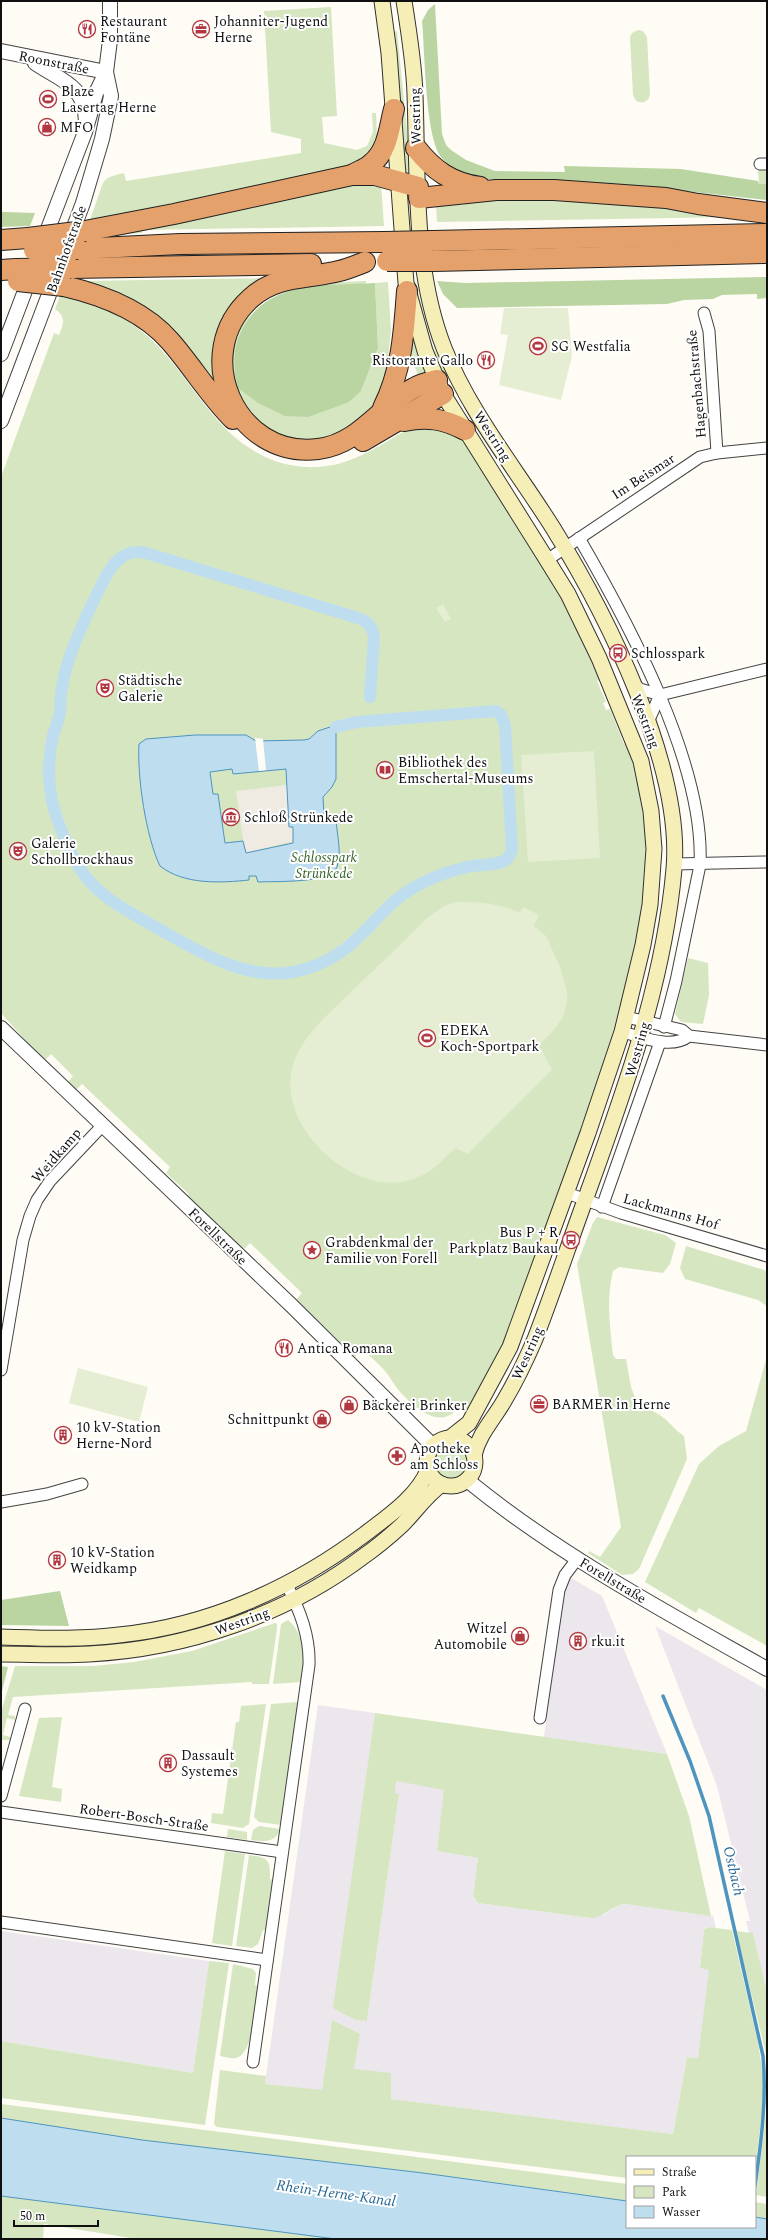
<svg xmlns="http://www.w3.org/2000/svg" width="768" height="2240" font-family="Spectral,serif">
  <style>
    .industrial { fill: #ece6ed }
    .green { fill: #d5e6c1 }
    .forest { fill: #bad5a2 }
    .pitch { fill: #e5eed2 }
    .plaza { fill: #efebe3 }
    .water { fill: #bedef0; stroke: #4d94bf; fill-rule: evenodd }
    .pier { fill: #fefcf5 }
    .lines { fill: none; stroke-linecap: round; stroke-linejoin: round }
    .stream { stroke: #4d94bf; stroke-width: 3.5 }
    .canal { stroke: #bedef0; stroke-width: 12 }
    .minor-casing { stroke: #434343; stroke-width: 13 }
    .tertiary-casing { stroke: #434343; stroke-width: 16 }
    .secondary-casing { stroke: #323232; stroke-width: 17 }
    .motorway-casing { stroke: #212121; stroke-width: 22 }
    .minor { stroke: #fff; stroke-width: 11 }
    .tertiary { stroke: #fff; stroke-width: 14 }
    .secondary { stroke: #f6eeb7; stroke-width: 15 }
    .motorway { stroke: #e4a16c; stroke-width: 20 }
    .motorway-bridge-casing { stroke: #212121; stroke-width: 22; stroke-linecap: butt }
    .motorway-bridge { stroke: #e4a16c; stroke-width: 20 }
    .labels { text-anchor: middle; stroke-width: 4; stroke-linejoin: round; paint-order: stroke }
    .poi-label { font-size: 14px; fill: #101010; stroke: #fff; text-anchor: start }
    .street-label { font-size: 14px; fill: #101010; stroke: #fff }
    .park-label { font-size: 14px; font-style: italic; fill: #346227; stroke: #fff }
    .water-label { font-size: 15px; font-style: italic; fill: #266795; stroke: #fff }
  </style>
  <rect width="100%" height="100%" fill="#fefcf5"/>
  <!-- industrial -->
  <g class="industrial">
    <polygon points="571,1578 602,1596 667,1754 544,1737 563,1599 568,1582"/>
    <polygon points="655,1626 767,1690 767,1991 753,1933 749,1933 746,1921 750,1921 717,1786"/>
    <polygon points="318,1705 375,1713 334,2008 355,2020 367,2021 399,1794 395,1793 396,1781 445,1789 437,1851 478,1858 473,1896 478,1903 590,1918 605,1914 617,1906 625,1904 713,1916 716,1928 707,1927 704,1930 700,1968 710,1970 698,2058 687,2057 673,2134 390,2099 354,2069 332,2020 322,2091 265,2084"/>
    <polygon points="1,1931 209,1961 193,2073 1,2041"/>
  </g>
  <!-- green -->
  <g class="green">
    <path d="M331,7L337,116L322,117L324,143L357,150L367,146L373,132L372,113H376L377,137L367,161L319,173L90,220L103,183C107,176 116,175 124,173L126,181L301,153V139L271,132L264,11Z"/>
    <path d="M638,30L643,31L647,37L650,95C648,102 642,104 636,101L633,95L630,37L632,33Z"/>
    <polygon points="397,31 411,171 409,173 405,173 393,32"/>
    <polygon points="767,168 767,184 759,184 758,169"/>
    <polygon points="351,180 381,184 384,226 142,230 142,233 127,234 127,228"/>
    <polygon points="465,198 601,198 732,217 437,222 436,201"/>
    <polygon points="267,278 243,298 222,389 84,281"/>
    <path d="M366,281V284C329,285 277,281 252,313C248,318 245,324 243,329C232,348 232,368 239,388L361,391L378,348L375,283L388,282L391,330L388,358L393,359C388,373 385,392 376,404C344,449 283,452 246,411C243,407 241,399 239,394C237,389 233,383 232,377C225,352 240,317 260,301C285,281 335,283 366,281Z"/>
    <polygon points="414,282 416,282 428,336 433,347 446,369 444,373 437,367 415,291"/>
    <path d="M60,296C90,301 121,314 145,334C193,375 211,437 275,461C295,468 317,469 338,464C365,457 391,438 416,425L455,434L468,447L562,597L602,679L597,681L606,702L603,703L606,710L610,709L624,744L627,741L644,800L648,857L646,890L631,971L604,1069L512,1326L470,1417L458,1408C441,1430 416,1409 402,1394C395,1387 391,1378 385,1371C378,1363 370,1357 363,1349L355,1357L296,1300L302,1293L250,1243L243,1250L187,1197L189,1194L166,1173L170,1167L82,1084L75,1091L67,1083L73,1076L51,1054L44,1061L1,1013V477L54,333L59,335C64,323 66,317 55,309Z"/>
    <polygon points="411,332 426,374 420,379 408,352"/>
    <polygon points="688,958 708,963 709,995 703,1024 681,1022 675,1014"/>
    <path d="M597,1217L665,1235L676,1243L670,1264L663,1273L619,1267L613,1271C606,1299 610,1327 613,1355L616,1359H626L631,1387L638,1406C648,1409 657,1412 665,1419C673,1426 674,1429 684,1436L687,1459L639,1569L633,1574L622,1575L588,1553L589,1551L600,1557L621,1527L577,1264L593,1223Z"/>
    <polygon points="686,1246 767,1271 767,1306 758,1300 685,1279 680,1268"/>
    <polygon points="767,1356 767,1646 699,1608 696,1613 645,1582 699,1464 719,1446 746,1431"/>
    <circle cx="450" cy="1461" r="17"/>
    <path d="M288,1620C306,1635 304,1660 301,1682L273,1684L281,1624Z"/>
    <polygon points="275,1623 277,1624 277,1629 269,1684 252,1684 252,1682 13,1697 8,1715 15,1716 15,1720 7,1718 3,1735 10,1737 10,1740 1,1740 1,1712 15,1666 93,1666 134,1662 192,1651"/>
    <polygon points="298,1702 281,1825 259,1822 254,1817 271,1704"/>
    <polygon points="266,1704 249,1824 243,1828 211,1823 212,1813 223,1814 236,1722 239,1722 241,1706"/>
    <path d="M375,1713L667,1754L689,1816L711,1916L625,1904C612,1905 604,1918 590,1918L478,1903L473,1896L478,1858L437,1851L444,1790L396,1781L395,1793L399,1794L367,2021L355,2020L333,2008Z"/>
    <polygon points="62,1717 52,1787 62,1789 61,1802 19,1796 39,1718"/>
    <path d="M259,1826L280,1829C276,1843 263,1842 251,1840L253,1830Z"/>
    <polygon points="228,1829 247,1832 247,1840 227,1837"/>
    <polygon points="225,1851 245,1854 232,1946 212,1943"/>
    <path d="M249,1855C269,1858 270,1859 270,1879L273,1880L266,1930H263L258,1944L252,1948L236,1946Z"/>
    <polygon points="708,1927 732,1930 758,2043 763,2075 763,2105 755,2169 755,2157 627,2157 627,2178 217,2127 214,2124 220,2070 266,2076 265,2084 322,2090 332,2020 360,2034 354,2069 391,2073 391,2099 673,2134 687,2057 698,2058 709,1970 700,1968 704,1930"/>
    <polygon points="736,1931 753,1933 767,1991 767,2058"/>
    <polygon points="209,1961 229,1963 205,2125 1,2098 1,2041 193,2073"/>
    <path d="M233,1964L253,1969L256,1973L255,1985L258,1986C256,2002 254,2054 236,2058C231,2059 225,2057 220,2056Z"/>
    <path d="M1,2104L627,2184V2201C545,2189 464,2178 382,2168C255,2154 127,2141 1,2118Z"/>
    <polygon points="767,2106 767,2197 756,2195"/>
    <polygon points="1,2196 336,2239 137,2239 44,2224 43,2239 1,2239"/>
    <polygon points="755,2202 767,2204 767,2219 755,2217"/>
  </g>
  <!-- forest -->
  <g class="forest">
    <path d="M435,4L442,134L446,145L451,150L466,160L495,171L565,172L564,166L681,169L758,181L759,184H767V200L658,188L487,179C470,176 451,171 441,157C425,136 425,50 422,21L428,10Z"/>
    <polygon points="1,212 5,212 35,213 30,226 1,227"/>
    <polygon points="767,277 767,298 757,299 757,294 722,295 713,299 684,300 667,304 457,308 443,294 437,281 465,283"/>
    <path d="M375,283L378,348L361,391L349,402L308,417L285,416L258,403L238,388C233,369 232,350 241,332C265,279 326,286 375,283Z"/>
    <polygon points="60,1591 69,1626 1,1625 1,1600"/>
    <polygon points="1,1666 8,1667 1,1695"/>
  </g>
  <!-- pitch -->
  <g class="pitch">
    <polygon points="504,308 568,308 572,356 561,400 499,385 508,335 500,334"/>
    <polygon points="443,604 451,619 445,622 436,608"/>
    <polygon points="594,751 600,858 528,862 521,755"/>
    <path d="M456,902C480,902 499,903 520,913L523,907L539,915L534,926L546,936L560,967L567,991V1002L563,1017L554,1030L539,1045L552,1070L468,1154L455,1148C441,1162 430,1174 411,1180C350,1198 270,1121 295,1059C306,1032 331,1012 351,992C376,968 402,943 427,918L444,906Z"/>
    <polygon points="78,1368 148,1387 139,1422 69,1403"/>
  </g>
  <!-- plaza -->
  <polygon class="plaza" points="287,785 289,826 293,826 294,841 245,853 236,791"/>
  <!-- water -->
  <g class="water">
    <path d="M333,726L336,727V779L332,787L323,797L324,815L336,821C337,834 342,854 337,867C331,884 274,881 258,882L256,876H249V880C221,883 184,885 160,866C146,837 137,777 139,744L146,739L195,735H246L256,741L304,740L309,739L318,731ZM232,769L233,774L286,769L289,827H293V843L246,853L243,841L225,843L218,794H213L210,772Z"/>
    <polygon points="1,2118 142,2140 423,2173 627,2201 627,2227 755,2227 755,2217 767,2219 767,2239 336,2239 1,2196"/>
  </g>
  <!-- pier -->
  <polygon class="pier" points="255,738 263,739 266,770 259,771"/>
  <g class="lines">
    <!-- stream -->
    <path class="stream" d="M663,1696L690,1761L709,1816L763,2056C767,2100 761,2142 755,2186"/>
    <!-- canal -->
    <path class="canal" d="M336,727L357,722L496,711L501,715L505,725L512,849C511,853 510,857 506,860C496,866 479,864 467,867C437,874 406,888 384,911C356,941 336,964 293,972C245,981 198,951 159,929C133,914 104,900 85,876C72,859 57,823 52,801C48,780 48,757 53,736C55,728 59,720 60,711C61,705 60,699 61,694C65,661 80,630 94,600C105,578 116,546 146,553L361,619C369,623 372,627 374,637L370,697"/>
    <!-- minor casing -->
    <g class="minor-casing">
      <g id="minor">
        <polyline points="760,164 767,164"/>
        <polyline points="704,313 709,331 717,453"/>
        <path d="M579,538C629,624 705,765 700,865L676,981L664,1027"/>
        <polyline points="547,560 700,457 717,453 767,448"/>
        <polyline points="632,683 640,689 660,695 767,669"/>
        <polyline points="648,722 660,695"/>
        <polyline points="674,864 767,862"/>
        <polyline points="626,1017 682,1030 689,1036 767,1045"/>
        <path d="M622,1032C643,1037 671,1050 689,1036"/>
        <polyline points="567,1193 621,1213 767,1256"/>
        <polyline points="602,1207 660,1042"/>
        <polyline points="1,1370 23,1240 30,1216 37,1200 50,1181 102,1126"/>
        <polyline points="1,1502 47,1494 82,1484"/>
        <polyline points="540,1718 559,1590 565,1575 577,1559"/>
        <polyline points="1,1796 25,1709"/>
        <polyline points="1,1812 282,1852"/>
        <polyline points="1,1922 267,1960"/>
        <path d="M253,2062L309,1665C310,1636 300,1611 287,1585"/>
      </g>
    </g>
    <!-- tertiary casing -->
    <g class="tertiary-casing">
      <g id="tertiary">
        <polyline points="1,51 106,72"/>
        <path d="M35,63C61,81 85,84 86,122"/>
        <polyline points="69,240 83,203 102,139 111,96 106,72 110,40 110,1"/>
        <polyline points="43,242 85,132 96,93 106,72"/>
        <polyline points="1,354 31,275"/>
        <polyline points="1,421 56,276"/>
        <polyline points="1,1028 292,1306 433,1446"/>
        <path d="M467,1480C559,1555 664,1611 767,1669"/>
      </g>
    </g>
    <!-- secondary casing -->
    <g class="secondary-casing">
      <g id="secondary">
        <polyline points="382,1 389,53 406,283 425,351 443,394 547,560 568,594 599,658 641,761 651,811 654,849 650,905 643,945 622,1032 588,1133 510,1347 469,1423 450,1438"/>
        <path d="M404,1C409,32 414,63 415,94C418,178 413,269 444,348C470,413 516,469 553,528C607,615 683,766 674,869C664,981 626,1087 588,1192C570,1241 554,1290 535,1339C526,1360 516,1381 504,1401C493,1420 479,1434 474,1455"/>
        <circle cx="451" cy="1462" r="24"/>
        <path d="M1,1637C40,1638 80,1640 119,1635C209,1626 293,1588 365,1534C387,1517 418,1496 428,1470"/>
        <path d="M1,1654C30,1654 60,1656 89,1654C186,1649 286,1615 364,1556C377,1547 390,1536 402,1525C415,1512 426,1495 442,1484"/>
      </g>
    </g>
    <!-- motorway casing -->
    <g class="motorway-casing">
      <g id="motorway">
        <path d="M416,148C434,171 452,183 480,187"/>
        <path d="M352,175C358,171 366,169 371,164C388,151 389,128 394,109"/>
        <polyline points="419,198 496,190 554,190 666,198 698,204 767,213"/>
        <polyline points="85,231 174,214 352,175 375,175 418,187"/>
        <polyline points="1,240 28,238"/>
        <polyline points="432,241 767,234"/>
        <polyline points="78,249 180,244 385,242"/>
        <polyline points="434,261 767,253"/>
        <path d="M365,262C357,265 348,269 339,271C308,279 276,275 251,298C189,353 235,459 318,449C360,444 380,406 414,388C421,384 429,382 437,380"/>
        <polyline points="71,268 311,264"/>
        <polyline points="1,270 16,269"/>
        <path d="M64,286C103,295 143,310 170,341C192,366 209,395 233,419"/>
        <path d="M383,408C402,370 404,332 407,291"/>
        <path d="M404,421C427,416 444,419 465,430"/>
        <polyline points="363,441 443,394"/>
      </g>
    </g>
    <!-- minor -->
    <use href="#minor" class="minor"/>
    <!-- tertiary -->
    <use href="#tertiary" class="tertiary"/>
    <!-- secondary -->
    <use href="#secondary" class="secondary"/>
    <!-- motorway -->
    <use href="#motorway" class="motorway"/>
    <!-- motorway-bridge casing -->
    <g class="motorway-bridge-casing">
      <g id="motorway-bridge">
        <polyline points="28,238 85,231"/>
        <polyline points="385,242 432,241"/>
        <polyline points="34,250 78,249"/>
        <polyline points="387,261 434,261"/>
        <polyline points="16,269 71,268"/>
        <polyline points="18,281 64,286"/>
      </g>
    </g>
    <!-- motorway-bridge -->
    <use href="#motorway-bridge" class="motorway-bridge"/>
  </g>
  <!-- icons -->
  <defs>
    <g id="restaurant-ring" transform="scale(0.9)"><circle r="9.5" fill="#fff" stroke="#b2373f" stroke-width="1.5"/><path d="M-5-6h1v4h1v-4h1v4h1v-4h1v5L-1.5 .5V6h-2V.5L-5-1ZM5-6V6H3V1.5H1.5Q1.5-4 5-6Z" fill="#b2373f"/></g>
    <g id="office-ring" transform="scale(0.9)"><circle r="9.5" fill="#fff" stroke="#b2373f" stroke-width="1.5"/><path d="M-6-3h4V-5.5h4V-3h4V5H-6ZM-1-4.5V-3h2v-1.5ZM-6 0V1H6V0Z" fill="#b2373f"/></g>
    <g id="stadium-ring" transform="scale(0.9)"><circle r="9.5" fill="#fff" stroke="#b2373f" stroke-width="1.5"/><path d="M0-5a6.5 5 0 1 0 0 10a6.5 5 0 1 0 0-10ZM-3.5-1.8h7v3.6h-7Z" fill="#b2373f"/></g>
    <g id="shop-ring" transform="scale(0.9)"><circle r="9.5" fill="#fff" stroke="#b2373f" stroke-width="1.5"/><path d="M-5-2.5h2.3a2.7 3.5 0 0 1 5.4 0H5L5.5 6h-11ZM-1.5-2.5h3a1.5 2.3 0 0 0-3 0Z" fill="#b2373f"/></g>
    <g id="bus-ring" transform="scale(0.9)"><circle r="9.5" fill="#fff" stroke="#b2373f" stroke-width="1.5"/><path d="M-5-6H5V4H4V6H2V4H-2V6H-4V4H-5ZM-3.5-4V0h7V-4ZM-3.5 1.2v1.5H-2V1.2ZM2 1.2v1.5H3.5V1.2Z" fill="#b2373f"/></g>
    <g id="theatre-ring" transform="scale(0.9)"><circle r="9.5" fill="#fff" stroke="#b2373f" stroke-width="1.5"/><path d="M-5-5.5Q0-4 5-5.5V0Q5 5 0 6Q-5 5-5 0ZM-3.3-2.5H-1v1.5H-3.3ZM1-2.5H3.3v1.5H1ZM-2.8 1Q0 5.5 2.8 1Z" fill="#b2373f"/></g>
    <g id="library-ring" transform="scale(0.9)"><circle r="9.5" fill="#fff" stroke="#b2373f" stroke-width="1.5"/><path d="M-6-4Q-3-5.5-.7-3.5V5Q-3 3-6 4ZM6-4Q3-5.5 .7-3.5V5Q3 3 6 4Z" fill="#b2373f"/></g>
    <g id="museum-ring" transform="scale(0.9)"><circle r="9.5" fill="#fff" stroke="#b2373f" stroke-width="1.5"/><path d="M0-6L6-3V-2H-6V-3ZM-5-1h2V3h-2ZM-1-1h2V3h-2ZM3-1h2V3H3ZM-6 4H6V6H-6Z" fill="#b2373f"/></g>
    <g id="sight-ring" transform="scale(0.9)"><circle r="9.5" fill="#fff" stroke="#b2373f" stroke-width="1.5"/><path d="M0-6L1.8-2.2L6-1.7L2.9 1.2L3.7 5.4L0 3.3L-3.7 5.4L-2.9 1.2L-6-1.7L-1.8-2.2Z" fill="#b2373f"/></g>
    <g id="building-ring" transform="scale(0.9)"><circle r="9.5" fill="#fff" stroke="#b2373f" stroke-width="1.5"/><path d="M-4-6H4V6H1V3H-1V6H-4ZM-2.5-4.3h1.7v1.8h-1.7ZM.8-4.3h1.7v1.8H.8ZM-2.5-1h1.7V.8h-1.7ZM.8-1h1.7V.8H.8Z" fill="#b2373f"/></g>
    <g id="pharmacy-ring" transform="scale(0.9)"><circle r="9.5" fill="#fff" stroke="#b2373f" stroke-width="1.5"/><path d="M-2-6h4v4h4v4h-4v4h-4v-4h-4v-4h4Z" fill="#b2373f"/></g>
  </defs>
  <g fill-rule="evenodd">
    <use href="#restaurant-ring" x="87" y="29"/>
    <use href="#office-ring" x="201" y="29"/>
    <use href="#stadium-ring" x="48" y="99"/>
    <use href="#shop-ring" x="47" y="127"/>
    <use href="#stadium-ring" x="538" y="346"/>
    <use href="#restaurant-ring" x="486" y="360"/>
    <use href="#bus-ring" x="618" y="653"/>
    <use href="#theatre-ring" x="105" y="688"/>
    <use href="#library-ring" x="385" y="770"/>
    <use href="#museum-ring" x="231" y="817"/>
    <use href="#theatre-ring" x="18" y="851"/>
    <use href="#stadium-ring" x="427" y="1038"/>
    <use href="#bus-ring" x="571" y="1240"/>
    <use href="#sight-ring" x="312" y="1250"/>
    <use href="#restaurant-ring" x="284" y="1348"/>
    <use href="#office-ring" x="539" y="1404"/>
    <use href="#shop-ring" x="349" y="1405"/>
    <use href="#shop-ring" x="322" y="1419"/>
    <use href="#building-ring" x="63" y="1435"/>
    <use href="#pharmacy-ring" x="397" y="1456"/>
    <use href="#building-ring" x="57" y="1560"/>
    <use href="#shop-ring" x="520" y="1636"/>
    <use href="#building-ring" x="578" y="1641"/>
    <use href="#building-ring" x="168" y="1763"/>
  </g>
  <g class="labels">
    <!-- poi labels -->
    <g class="poi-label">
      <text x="100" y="26">Restaurant<tspan x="100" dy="16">Fontäne</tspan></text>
      <text x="214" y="26">Johanniter-Jugend<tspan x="214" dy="16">Herne</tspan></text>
      <text x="61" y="96">Blaze<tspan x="61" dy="16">Lasertag Herne</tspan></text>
      <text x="60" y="132">MFO</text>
      <text x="551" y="351">SG Westfalia</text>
      <text x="473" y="365" text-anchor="end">Ristorante Gallo</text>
      <text x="631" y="658">Schlosspark</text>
      <text x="118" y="685">Städtische<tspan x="118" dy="16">Galerie</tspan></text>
      <text x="398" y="767">Bibliothek des<tspan x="398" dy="16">Emschertal-Museums</tspan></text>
      <text x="244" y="822">Schloß Strünkede</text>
      <text x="31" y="848">Galerie<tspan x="31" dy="16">Schollbrockhaus</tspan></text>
      <text x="440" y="1035">EDEKA<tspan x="440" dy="16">Koch-Sportpark</tspan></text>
      <text x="558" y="1237" text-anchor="end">Bus P + R<tspan x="558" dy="16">Parkplatz Baukau</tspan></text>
      <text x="325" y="1247">Grabdenkmal der<tspan x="325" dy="16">Familie von Forell</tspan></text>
      <text x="297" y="1353">Antica Romana</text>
      <text x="552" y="1409">BARMER in Herne</text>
      <text x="362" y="1410">Bäckerei Brinker</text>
      <text x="309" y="1424" text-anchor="end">Schnittpunkt</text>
      <text x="76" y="1432">10 kV-Station<tspan x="76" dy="16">Herne-Nord</tspan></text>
      <text x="410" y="1453">Apotheke<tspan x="410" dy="16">am Schloss</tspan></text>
      <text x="70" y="1557">10 kV-Station<tspan x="70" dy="16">Weidkamp</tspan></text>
      <text x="507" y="1633" text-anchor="end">Witzel<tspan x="507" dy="16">Automobile</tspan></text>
      <text x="591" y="1646">rku.it</text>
      <text x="181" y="1760">Dassault<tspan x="181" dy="16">Systemes</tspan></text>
    </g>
    <!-- street labels -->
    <g class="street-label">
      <text transform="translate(54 62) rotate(11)" y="5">Roonstraße</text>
      <text transform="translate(415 116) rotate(-92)" y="5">Westring</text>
      <text transform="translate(66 249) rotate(-70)" y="5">Bahnhofstraße</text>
      <text transform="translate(696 384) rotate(-95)" y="5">Hagenbachstraße</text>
      <text transform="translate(493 436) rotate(57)" y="5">Westring</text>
      <text transform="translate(643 476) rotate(-33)" y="5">Im Beismar</text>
      <text transform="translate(646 721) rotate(69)" y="5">Westring</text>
      <text transform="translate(637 1049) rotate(-74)" y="5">Westring</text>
      <text transform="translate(56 1155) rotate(-49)" y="5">Weidkamp</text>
      <text transform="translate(671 1211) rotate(16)" y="5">Lackmanns Hof</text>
      <text transform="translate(218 1236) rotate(44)" y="5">Forellstraße</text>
      <text transform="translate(527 1353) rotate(-66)" y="5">Westring</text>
      <text transform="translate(613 1580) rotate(31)" y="5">Forellstraße</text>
      <text transform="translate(242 1621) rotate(-20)" y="5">Westring</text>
      <text transform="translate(144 1817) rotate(8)" y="5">Robert-Bosch-Straße</text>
    </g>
    <!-- park labels -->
    <g class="park-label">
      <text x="324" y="862">Schlosspark<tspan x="324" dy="16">Strünkede</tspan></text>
    </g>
    <!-- water labels -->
    <g class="water-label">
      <text transform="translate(734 1871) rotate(77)" y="5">Ostbach</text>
      <text transform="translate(336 2193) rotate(8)" y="5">Rhein-Herne-Kanal</text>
    </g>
  </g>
  <!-- border -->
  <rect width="768" height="2240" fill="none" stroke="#101010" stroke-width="4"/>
  <!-- legend -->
  <rect x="626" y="2156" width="130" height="72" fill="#ffffff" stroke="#9f9f9f"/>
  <rect x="634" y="2169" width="20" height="6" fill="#f6eeb7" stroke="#9f9f9f"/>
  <text x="662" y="2176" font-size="12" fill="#101010">Straße</text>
  <rect x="634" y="2186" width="20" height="12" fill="#d5e6c1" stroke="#9f9f9f"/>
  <text x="662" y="2196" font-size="12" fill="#101010">Park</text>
  <rect x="634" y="2206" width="20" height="12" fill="#bedef0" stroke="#9f9f9f"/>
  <text x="662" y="2216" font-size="12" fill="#101010">Wasser</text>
  <!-- scale -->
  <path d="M14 2220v6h84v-6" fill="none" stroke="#101010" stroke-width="2"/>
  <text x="20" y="2220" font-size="12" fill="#101010" stroke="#ffffff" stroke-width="3" paint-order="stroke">50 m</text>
</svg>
